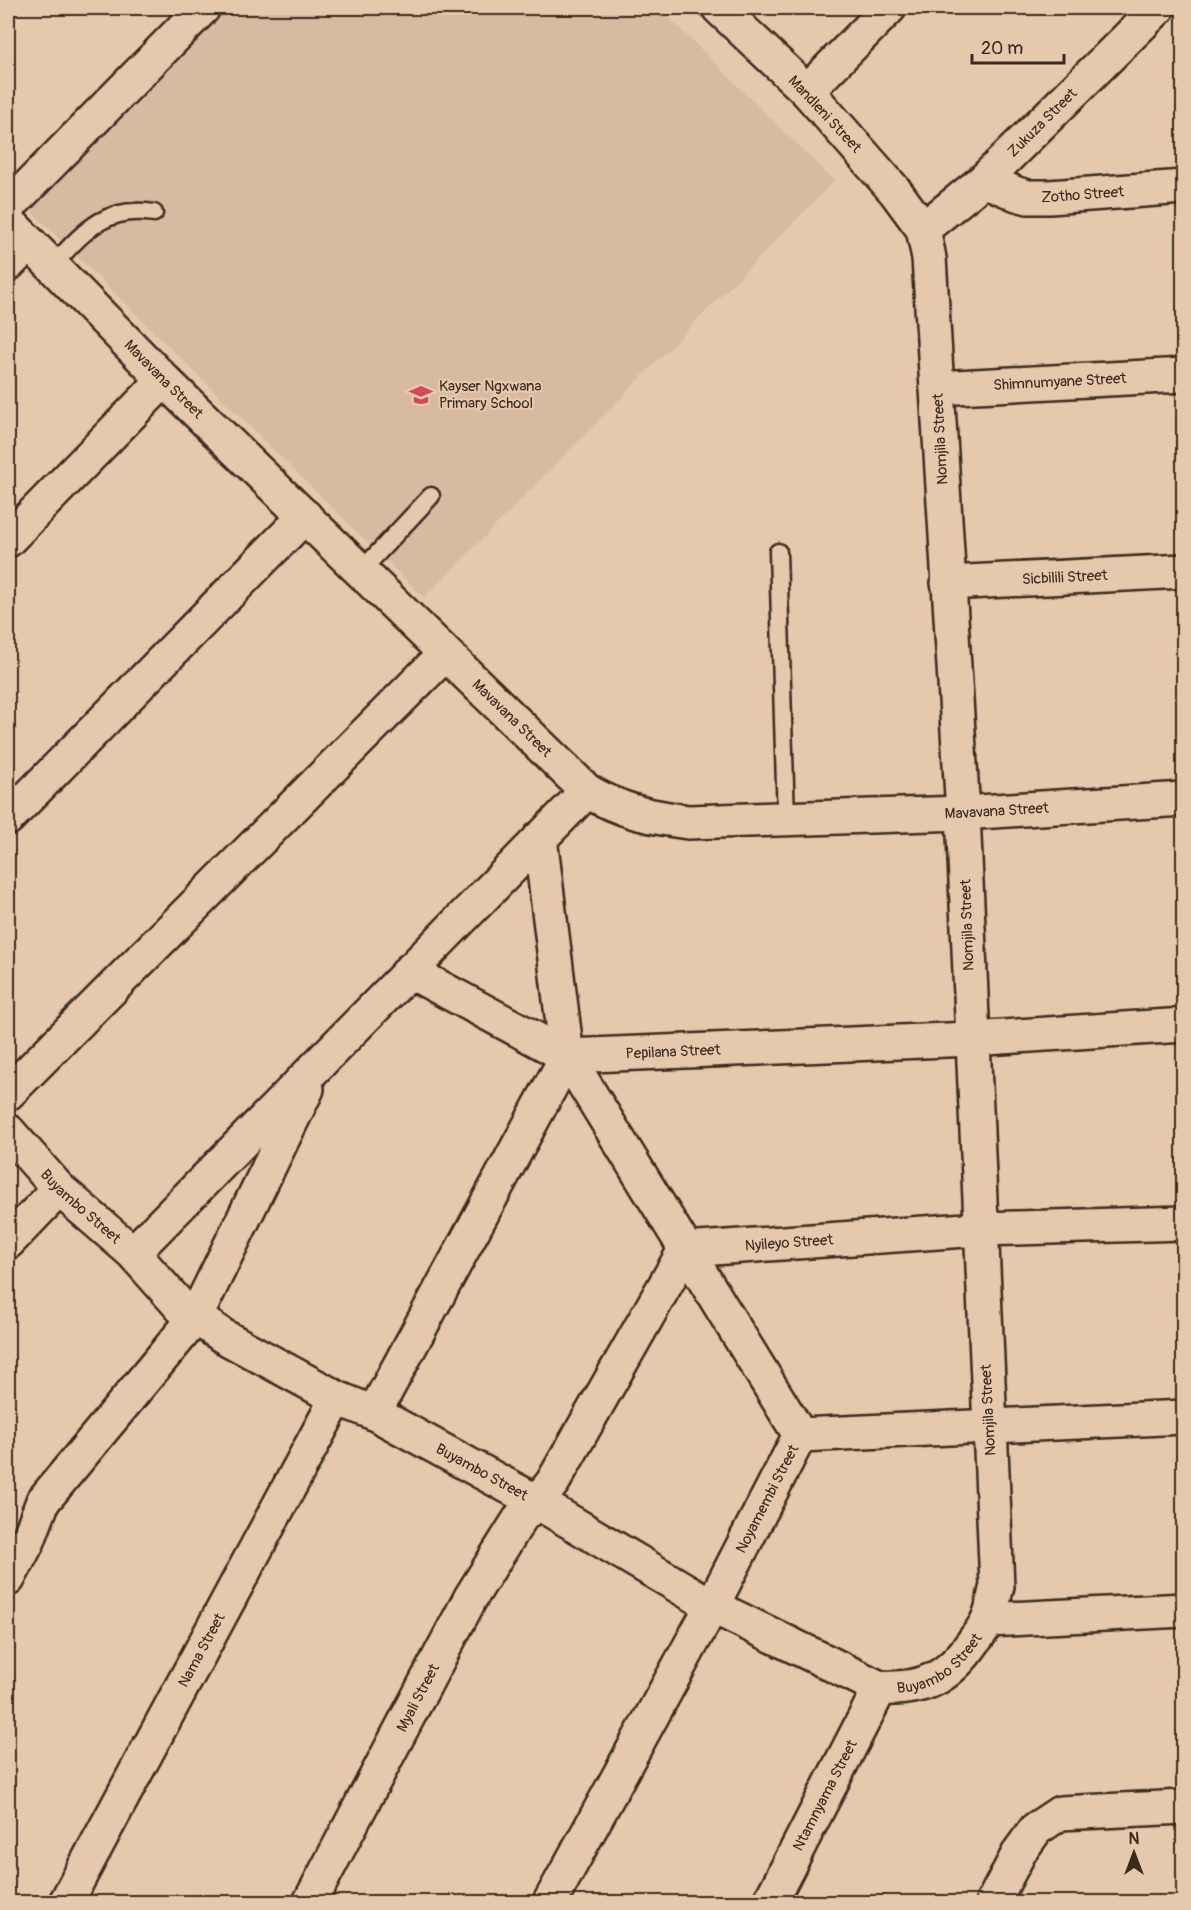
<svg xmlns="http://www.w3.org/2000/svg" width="1191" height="1910" font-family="Pangolin,sans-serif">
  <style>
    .built { fill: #d7baa0 }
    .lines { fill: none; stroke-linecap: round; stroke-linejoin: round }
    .lane-casing { stroke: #3b2a1e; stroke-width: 21 }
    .street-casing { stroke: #3b2a1e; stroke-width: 38 }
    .lane { stroke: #e6c8ad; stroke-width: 16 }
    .street { stroke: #e6c8ad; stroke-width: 33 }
    .labels { text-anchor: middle; stroke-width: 4.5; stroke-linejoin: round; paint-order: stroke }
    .street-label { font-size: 15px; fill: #3b2a1e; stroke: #e6c8ad }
    .poi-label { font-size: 15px; fill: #3b2a1e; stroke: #e6c8ad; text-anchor: start }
  </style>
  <rect width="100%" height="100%" fill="#e6c8ad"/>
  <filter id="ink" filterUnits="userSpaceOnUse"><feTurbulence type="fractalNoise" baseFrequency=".0167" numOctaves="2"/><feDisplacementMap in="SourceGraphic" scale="12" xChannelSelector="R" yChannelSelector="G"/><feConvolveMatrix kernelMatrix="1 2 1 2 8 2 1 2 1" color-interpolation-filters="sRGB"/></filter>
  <g filter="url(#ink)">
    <!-- built -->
    <polygon class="built" points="197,8 659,8 834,181 424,598 12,192"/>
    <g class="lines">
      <!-- lane casing -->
      <g class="lane-casing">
        <g id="lane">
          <path d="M52,266C83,233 104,205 154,213"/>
          <polyline points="778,552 786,819"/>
          <polyline points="361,571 431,496"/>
        </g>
      </g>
      <!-- street casing -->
      <g class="street-casing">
        <g id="street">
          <polyline points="807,91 889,8"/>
          <path id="s1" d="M984,180L1017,194L1028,197H1049L1184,187"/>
          <polyline points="8,207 203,8"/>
          <path id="s2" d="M8,221L164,380L587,791C624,812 646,816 688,822L963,813L1184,799"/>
          <path id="s3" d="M923,229L984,180L1158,8"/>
          <polyline points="8,264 29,243"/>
          <path id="s4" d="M937,388L1184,375"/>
          <polyline points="8,540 164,380"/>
          <path id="s5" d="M948,583L1184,571"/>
          <polyline points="8,818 305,516"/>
          <polyline points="540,838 567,1056 800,1435"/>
          <polyline points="409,971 567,1056"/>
          <polyline points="8,1093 445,654"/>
          <path id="s6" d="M8,1131L59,1189L133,1253L181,1307L223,1336L337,1398L374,1413L537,1502L712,1606L880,1688C925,1690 948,1678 974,1641C979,1634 986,1626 989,1617C993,1607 994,1596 997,1586L963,813L929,258L923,229L895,191L807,91L719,8"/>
          <polyline points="8,1242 59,1189"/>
          <polyline points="133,1253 587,791"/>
          <path id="s7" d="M374,1413L567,1056L971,1039L1184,1025"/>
          <polyline points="800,1435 1184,1417"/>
          <polyline points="8,1579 28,1541 43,1501 195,1318 307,1089"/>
          <polyline points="988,1620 1184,1610"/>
          <path id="s8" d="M66,1902L337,1398"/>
          <path id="s9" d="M310,1902L471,1597L521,1517L537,1502L553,1482L685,1250L980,1229L1184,1223"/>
          <path id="s10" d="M550,1902L712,1606L800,1435"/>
          <path id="s11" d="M770,1902L880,1688"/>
          <polyline points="993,1902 1020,1851 1036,1829 1060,1813 1184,1807"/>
        </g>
      </g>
      <!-- lane -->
      <use href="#lane" class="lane"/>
      <!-- street -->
      <use href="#street" class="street"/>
    </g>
  </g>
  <!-- icons -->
  <defs>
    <g id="school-bare" transform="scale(1.8)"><path d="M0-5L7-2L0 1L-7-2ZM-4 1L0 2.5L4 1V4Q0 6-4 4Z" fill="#d1495b" stroke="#e6c8ad" stroke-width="2.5" paint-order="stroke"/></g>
  </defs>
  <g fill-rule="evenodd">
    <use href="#school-bare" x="421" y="395"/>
  </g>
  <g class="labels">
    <!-- street labels -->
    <g class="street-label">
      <text transform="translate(825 114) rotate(47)" y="5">Mandleni Street</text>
      <text dy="5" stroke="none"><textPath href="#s3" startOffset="160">Zukuza Street</textPath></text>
      <text dy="5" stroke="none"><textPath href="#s1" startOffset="102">Zotho Street</textPath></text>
      <text dy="5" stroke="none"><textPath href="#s2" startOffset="222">Mavavana Street</textPath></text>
      <text dy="5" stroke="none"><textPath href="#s4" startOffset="123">Shimnumyane Street</textPath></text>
      <text transform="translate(940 439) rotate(-93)" y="5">Nomjila Street</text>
      <text dy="5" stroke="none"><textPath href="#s5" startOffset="117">Sicbilili Street</textPath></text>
      <text dy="5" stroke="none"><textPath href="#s2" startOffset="708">Mavavana Street</textPath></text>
      <text dy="5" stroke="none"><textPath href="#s2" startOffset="1228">Mavavana Street</textPath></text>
      <text transform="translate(967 925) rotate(-92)" y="5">Nomjila Street</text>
      <text dy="5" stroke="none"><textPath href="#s7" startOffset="512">Pepilana Street</textPath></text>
      <text dy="5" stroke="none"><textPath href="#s6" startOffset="105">Buyambo Street</textPath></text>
      <text dy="5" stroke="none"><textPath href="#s9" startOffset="858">Nyileyo Street</textPath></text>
      <text transform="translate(988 1410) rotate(-93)" y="5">Nomjila Street</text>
      <text dy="5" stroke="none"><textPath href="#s6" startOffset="591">Buyambo Street</textPath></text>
      <text dy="5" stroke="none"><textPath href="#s10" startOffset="458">Noyamembi Street</textPath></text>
      <text dy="5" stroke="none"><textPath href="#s8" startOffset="286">Nama Street</textPath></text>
      <text dy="5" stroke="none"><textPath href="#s6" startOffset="1112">Buyambo Street</textPath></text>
      <text dy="5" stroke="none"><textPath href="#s9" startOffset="231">Myali Street</textPath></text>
      <text dy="5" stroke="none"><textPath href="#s11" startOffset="120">Ntamnyama Street</textPath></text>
    </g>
    <!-- poi labels -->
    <g class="poi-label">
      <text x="439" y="391">Kayser Ngxwana<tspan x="439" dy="17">Primary School</tspan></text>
    </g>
  </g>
  <!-- margin -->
  <rect width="1191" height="1910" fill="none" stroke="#e6c8ad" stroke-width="30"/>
  <rect x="15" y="15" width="1161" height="1880" fill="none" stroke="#3b2a1e" stroke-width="2" filter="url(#ink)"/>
  <!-- north arrow -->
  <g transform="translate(1134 1853)" stroke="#e6c8ad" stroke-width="4.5" paint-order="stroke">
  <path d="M0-4.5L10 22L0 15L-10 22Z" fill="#3b2a1e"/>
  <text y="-9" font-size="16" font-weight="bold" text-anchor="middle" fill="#3b2a1e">N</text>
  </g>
  <!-- scale -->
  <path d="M972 54v9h92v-9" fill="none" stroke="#3b2a1e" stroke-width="3"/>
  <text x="981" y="54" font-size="18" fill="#3b2a1e" stroke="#e6c8ad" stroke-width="4.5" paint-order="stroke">20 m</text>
</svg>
